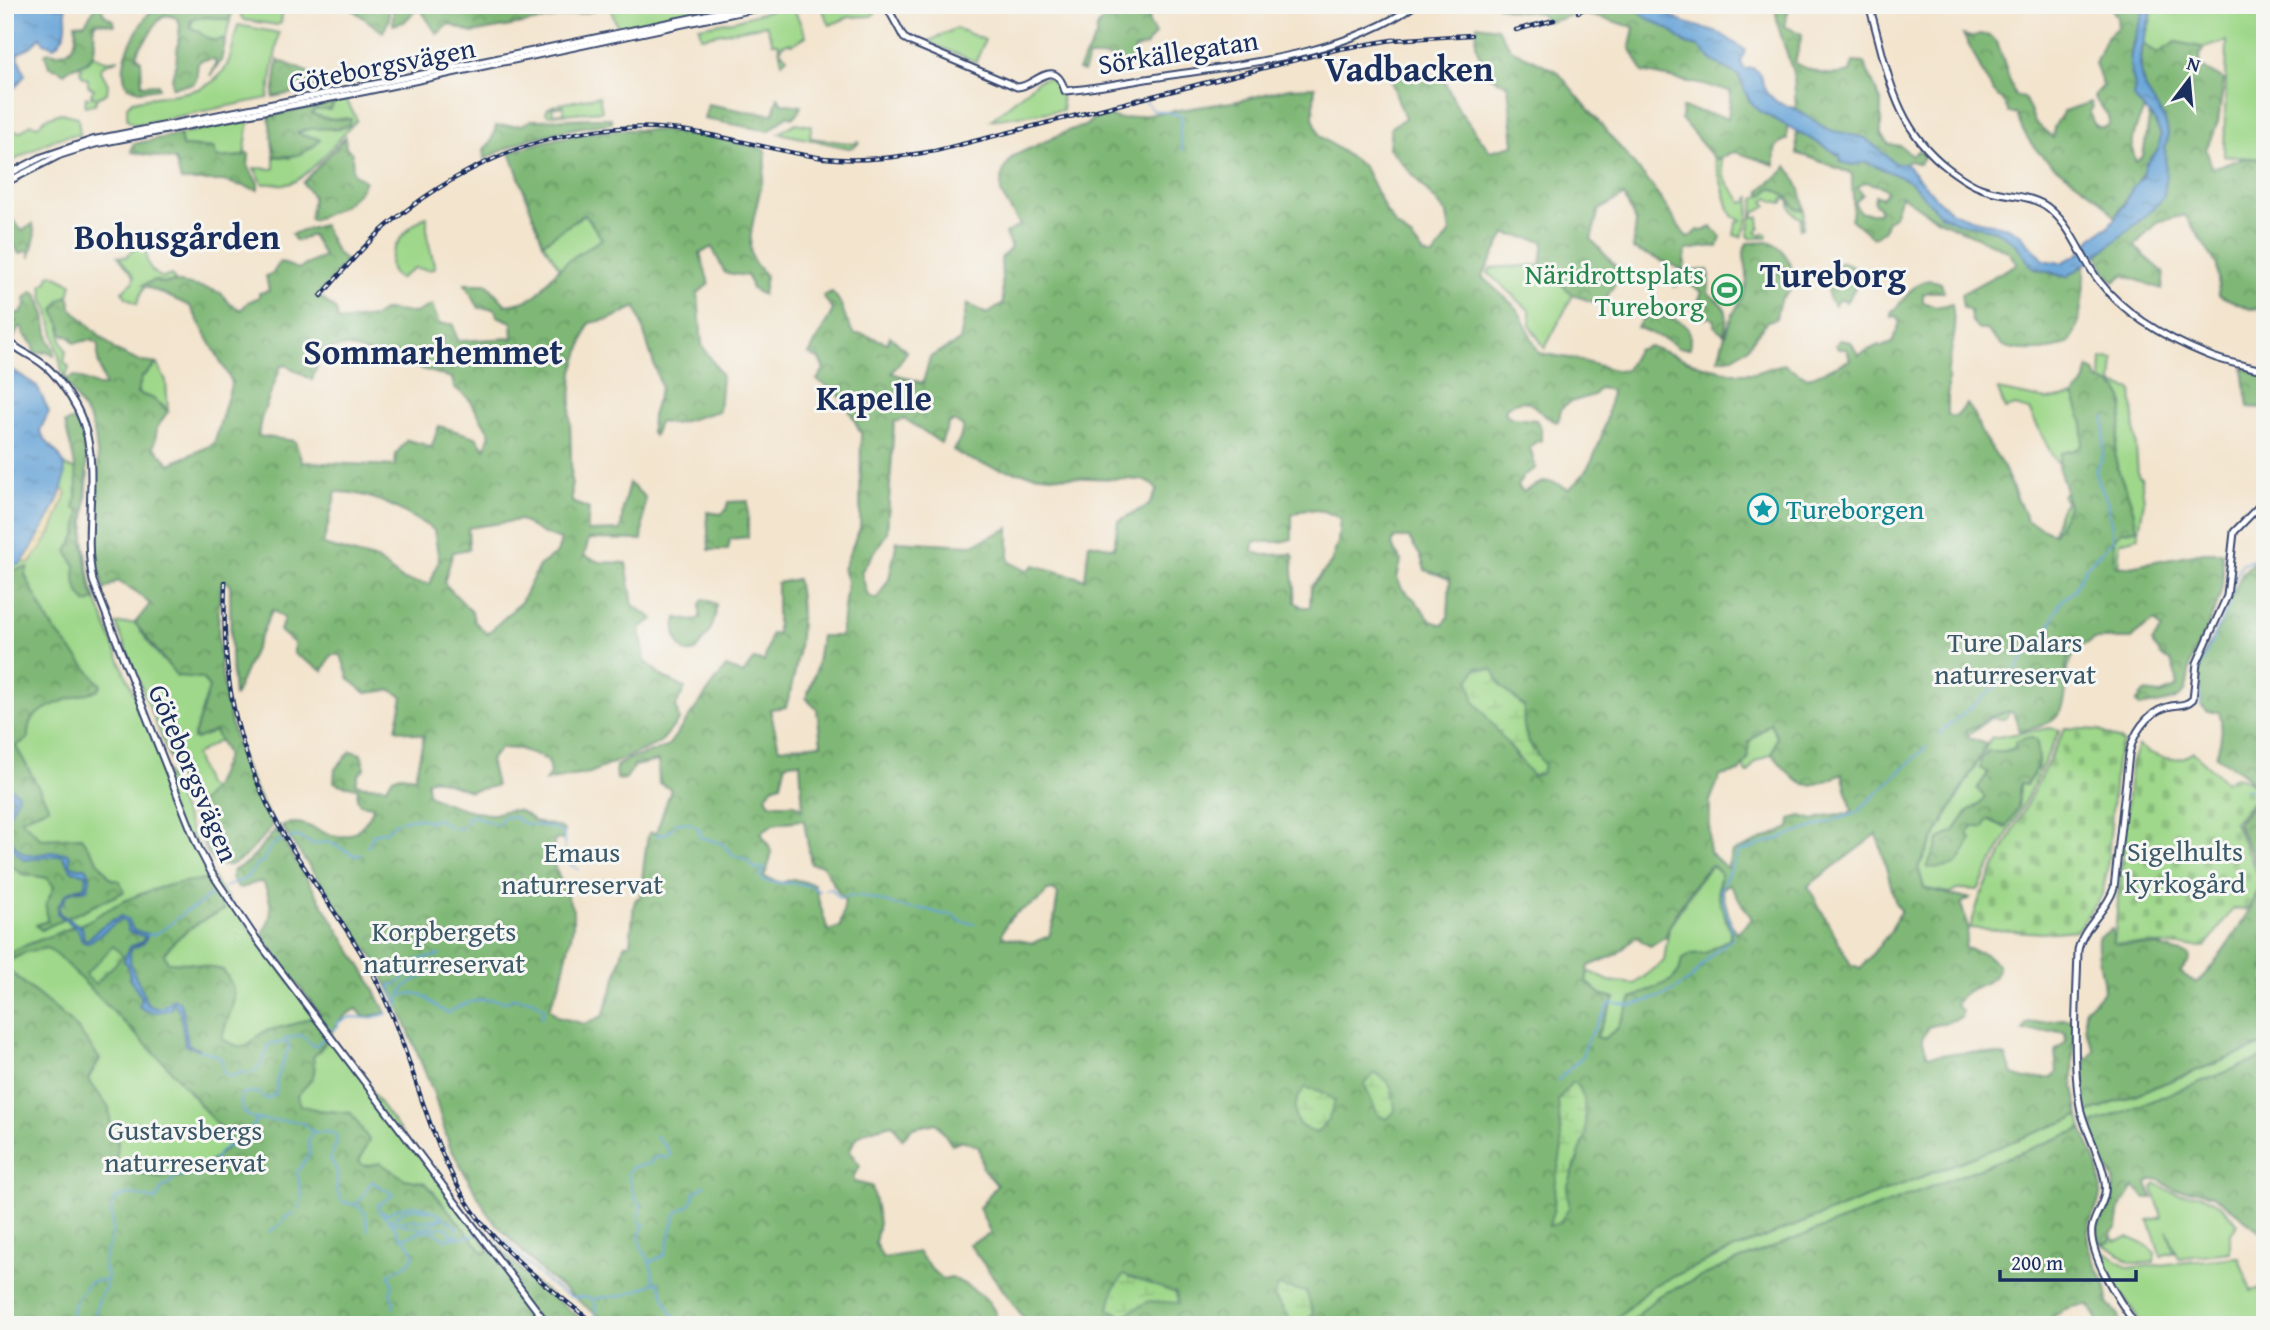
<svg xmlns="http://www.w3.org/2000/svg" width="2270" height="1330" font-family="'Gentium Book Plus',serif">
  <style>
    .green { fill: #9fd88a; stroke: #5d8474; stroke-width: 2; fill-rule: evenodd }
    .forest { fill: url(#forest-crowns); stroke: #4d746a; stroke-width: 2; fill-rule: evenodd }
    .wetland { fill: url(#wetland-marsh); stroke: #5d8474; stroke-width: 2 }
    .sand { fill: url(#sand-dots); stroke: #84847e; stroke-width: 2 }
    .cemetery { fill: url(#cemetery-stones); stroke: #5d8474; stroke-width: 2 }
    .water { fill: url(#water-ripples); stroke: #416a9b; stroke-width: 2 }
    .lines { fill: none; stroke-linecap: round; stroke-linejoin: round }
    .stream { stroke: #67a4d8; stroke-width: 2 }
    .secondary-casing { stroke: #3b4a6f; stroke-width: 9 }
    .secondary { stroke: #fff; stroke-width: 5 }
    .rail-casing { stroke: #1b2f5e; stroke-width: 4.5 }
    .rail { stroke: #f6f6f2; stroke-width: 2; stroke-dasharray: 5; stroke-linecap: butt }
    .labels { text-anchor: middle; stroke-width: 6; stroke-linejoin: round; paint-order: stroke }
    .street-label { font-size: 28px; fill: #1b2f5e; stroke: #f6f6f2 }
    .leisure-label { font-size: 28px; fill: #27864d; stroke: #f6f6f2; text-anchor: end }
    .culture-label { font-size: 28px; fill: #0d838f; stroke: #f6f6f2; text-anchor: start }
    .park-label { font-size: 28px; fill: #3c5969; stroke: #f6f6f2 }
    .district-label { font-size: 35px; font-weight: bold; fill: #1b2f5e; stroke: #f6f6f2 }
  </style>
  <defs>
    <pattern id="forest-crowns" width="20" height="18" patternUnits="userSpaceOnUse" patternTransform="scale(1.75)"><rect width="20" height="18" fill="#7fb876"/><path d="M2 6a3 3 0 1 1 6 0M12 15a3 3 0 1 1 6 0" fill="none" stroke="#679664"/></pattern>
    <pattern id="wetland-marsh" width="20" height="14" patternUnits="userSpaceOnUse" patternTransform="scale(1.75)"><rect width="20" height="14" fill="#9fd88a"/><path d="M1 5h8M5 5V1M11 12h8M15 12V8" fill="none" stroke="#88ba7a"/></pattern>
    <pattern id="sand-dots" width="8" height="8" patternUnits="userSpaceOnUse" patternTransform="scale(1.75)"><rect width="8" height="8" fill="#eeda9e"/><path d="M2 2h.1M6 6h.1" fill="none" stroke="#ccbb8a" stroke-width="1.8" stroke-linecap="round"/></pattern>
    <pattern id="cemetery-stones" width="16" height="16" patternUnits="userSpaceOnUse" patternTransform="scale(1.75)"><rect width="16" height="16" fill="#9fd88a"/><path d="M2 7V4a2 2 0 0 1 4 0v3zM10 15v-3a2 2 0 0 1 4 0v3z" fill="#88ba7a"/></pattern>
    <pattern id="water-ripples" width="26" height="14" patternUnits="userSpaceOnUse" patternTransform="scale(1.75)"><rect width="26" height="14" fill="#67a4d8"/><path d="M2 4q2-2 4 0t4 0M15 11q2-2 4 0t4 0" fill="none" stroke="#5486b2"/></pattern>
  </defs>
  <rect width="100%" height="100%" fill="#f6f6f2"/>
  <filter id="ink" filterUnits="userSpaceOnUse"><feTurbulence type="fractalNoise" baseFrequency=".0143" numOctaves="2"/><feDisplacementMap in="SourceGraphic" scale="14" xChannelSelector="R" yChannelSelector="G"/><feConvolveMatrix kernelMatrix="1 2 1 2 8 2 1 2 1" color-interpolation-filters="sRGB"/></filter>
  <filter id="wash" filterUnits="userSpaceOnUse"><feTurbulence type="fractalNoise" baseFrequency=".00686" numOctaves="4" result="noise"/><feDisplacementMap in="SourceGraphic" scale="28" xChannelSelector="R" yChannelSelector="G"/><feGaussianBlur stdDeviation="1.57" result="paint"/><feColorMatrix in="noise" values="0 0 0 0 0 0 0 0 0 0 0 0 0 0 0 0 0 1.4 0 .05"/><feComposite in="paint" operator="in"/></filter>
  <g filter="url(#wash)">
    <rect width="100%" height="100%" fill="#f3e4cd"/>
    <!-- green -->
    <g class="green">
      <polygon points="242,5 283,5 281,23 277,25 244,20 241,16"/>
      <polygon points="609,5 726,5 706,7 693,13 618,28"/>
      <polygon points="788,5 804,5 794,9 806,36 793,44 787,43 781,46 780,51 787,57 782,62 778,43 773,43 766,25 701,37 699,27 737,20"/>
      <polygon points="820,5 880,5 882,8 871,16 849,17 830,25"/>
      <polygon points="2152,5 2265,5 2265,159 2224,156 2227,41 2205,48 2176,42 2158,54 2143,44 2152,17"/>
      <polygon points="211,17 230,20 226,38 213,42 190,27 194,18"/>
      <path d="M238,25L279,33L268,98L136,125L127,120V106L133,101C165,92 212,99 228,63C233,51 234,38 238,25Z"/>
      <polygon points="956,28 985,40 976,62 928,42"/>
      <polygon points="92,55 105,61 119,59 102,66 101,71 108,84 107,93 97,98 95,104 85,106 86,97 94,97 91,94 94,89 88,86 88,79 83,77 80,71 82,68 78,65 85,63"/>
      <path d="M1047,78C1061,83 1061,96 1063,110L991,120L1039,80Z"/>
      <polygon points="599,96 602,111 549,115 546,113 548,108 555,105 557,107 552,108 553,114 564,113 564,106 559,107 559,104"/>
      <path d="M346,99L357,120C341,135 311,176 291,183C284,186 272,183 263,184L254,168L274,169V156L290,158L303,137L296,133L317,127L336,130L349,125L346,118L328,119L312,114L314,110H330L335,102Z"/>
      <path d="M61,113L78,117L80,135C55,134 34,151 12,161L13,165L5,169V129L20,132L31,124L38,126L46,118Z"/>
      <polygon points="249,120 244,156 216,158 213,148 182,146 180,134"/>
      <polygon points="796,123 812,126 810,134 811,138 855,144 857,141 859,142 856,146 849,148 779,133"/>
      <path d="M1714,158L1721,159C1723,187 1731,183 1742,202H1747L1751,196L1747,224L1741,237L1734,235L1736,223L1741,220L1734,217L1729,209Z"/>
      <path d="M1772,188C1779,189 1789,198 1792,204L1804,209L1803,228L1800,229L1801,218C1793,215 1789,208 1790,200L1784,199L1783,203L1773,201L1768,197L1764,201L1767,205L1759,211L1754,212V217H1759L1760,227L1756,232L1762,236L1764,233L1767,235L1766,238H1750L1748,235L1755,199Z"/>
      <polygon points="585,214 602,239 560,268 543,243"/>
      <path d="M427,217V236L435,268L429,270L414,268L399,279C374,265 408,222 427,217Z"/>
      <path d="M157,233L160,238H152C143,254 144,269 163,278L171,275L176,282C149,285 147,274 137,304L126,297L122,291L133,282L134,276L118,256L126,257L141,243H145L152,234Z"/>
      <polygon points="1541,265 1573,295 1545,348 1530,326 1530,311 1488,273 1491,268"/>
      <polygon points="52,274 72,284 69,295 60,301 54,310 61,325 61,339 66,351 64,362 69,367 64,380 49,311 44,301 42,285 47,282 49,275"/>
      <polygon points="2102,358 2114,359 2112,384 2132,390 2138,475 2141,477 2144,501 2138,537 2120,542 2118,568 2097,636 2078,644 2062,682 2011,710 2005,719 1991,718 1962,739 2049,545 2059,513 2066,502 2062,495 2071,484 2052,455 2029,410 2015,406 2005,409 1998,390 2047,400 2074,396 2081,414 2101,381"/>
      <polygon points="157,364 166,381 168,411 163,405 137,394 142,377"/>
      <polygon points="5,448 88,473 84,539 91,585 115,649 205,864 216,883 545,1325 5,1325"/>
      <path d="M135,623C152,646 169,680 202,678L209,688L193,738L196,739L215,731L220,740L195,755L206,785L212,790L199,804L194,818L116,624Z"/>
      <polygon points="1770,723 1777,737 1772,754 1756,761 1748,773 1745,772 1743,763 1748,759 1749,742"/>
      <path d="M2050,728L2060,730L2027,797L1978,890L1961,889L1949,893L1924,888L1918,867L1991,738ZM2029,738L2036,740L2038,768L2026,785L2020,783L2018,807L2006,828L1987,819L1973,826L1928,867L1939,840L1954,831L1968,811L1979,805L1986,797L1988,751H2005L2015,748V742Z"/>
      <path d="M1712,865L1721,874C1720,879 1717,886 1718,892C1720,907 1731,923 1730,938L1705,954H1692L1672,980L1633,998L1617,1029L1603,1039L1596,1037L1615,998L1602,995L1586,981L1588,971L1609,981L1635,984L1664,961L1669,927L1698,882Z"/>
      <polygon points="2265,1044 2265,1057 2089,1125 2085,1114"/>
      <polygon points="2079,1116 2082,1129 1736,1261 1658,1296 1627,1325 1609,1325 1652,1286 1732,1250"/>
      <path d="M2155,1184C2163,1185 2167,1191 2175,1193C2181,1195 2190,1194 2197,1195C2215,1197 2227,1211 2238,1224L2230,1235V1252L2178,1258L2167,1230L2174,1252L2161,1256L2149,1221L2162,1217L2153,1188Z"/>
      <path d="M2112,1237L2115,1241L2128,1237L2146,1245L2155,1253L2154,1262C2116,1268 2128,1253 2101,1244L2110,1242Z"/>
      <path d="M2104,1252L2129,1268L2236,1257L2239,1258L2251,1291L2265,1287V1325H2143C2127,1302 2111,1280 2101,1253Z"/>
    </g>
    <!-- forest -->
    <g class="forest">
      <path d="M97,5H103C100,14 106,16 113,20L114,25L98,22L94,24C93,36 100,55 85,63C76,68 76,63 64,73L58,69L49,67L45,54L48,52C69,57 80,45 75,24L85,23Z"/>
      <path d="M155,5H234L230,20L211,17L194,18L190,22V27C207,34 207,45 226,38L221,61L210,76L216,64L215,59L202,60L198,63L196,80L193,84L172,87V78L176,64L180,24L177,18L166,15C155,21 154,28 148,37C143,45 138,45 137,56L141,60L142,85L158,84L159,88L139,91L128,87C113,63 140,24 155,5Z"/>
      <polygon points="346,5 389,5 389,20 383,32"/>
      <polygon points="393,5 601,5 593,11 472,33 449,24 437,34 419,7 404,22 393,25"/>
      <polygon points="1124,5 1155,5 1148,21 1155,34 1146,46 1135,49 1136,58 1130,65 1122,66 1108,57 1089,57 1083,72 1078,70 1096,37 1097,28 1106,15 1114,19"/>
      <path d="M1496,5H1631L1649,19L1670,30L1686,44L1699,47L1713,61L1739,76L1749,100L1760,111L1787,126V139C1772,146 1775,151 1775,165L1736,152L1730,153L1721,159L1714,158L1681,119L1682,108L1728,118L1731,91L1643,72L1630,47L1634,27C1616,23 1596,15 1578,14C1565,14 1560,23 1545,21L1540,13L1511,10Z"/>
      <path d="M1775,5H1790L1784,26L1802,34L1795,63C1815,73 1829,78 1850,72L1853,62L1864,63L1881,101V135L1889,144L1900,146L1912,155L1919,150L1925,156L1919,164L1910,161L1905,163H1895L1865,138L1829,130L1796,109L1794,76L1778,26Z"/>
      <path d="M2110,5H2145C2141,24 2129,44 2130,64C2131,76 2138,84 2133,96L2144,110C2136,125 2128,144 2136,162L2143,156L2150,113L2161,135L2159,148L2115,217C2109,210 2102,200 2093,194C2059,167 2031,159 2016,113H2009C2006,102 1996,96 1990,86C1979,70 1975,52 1963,35L1971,37L1981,34L1989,36L1997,42L2015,96L2024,97L2035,122L2053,138L2054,127L2064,111L2091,102L2093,107L2090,111C2091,122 2096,131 2108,126L2110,121C2107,110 2098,106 2094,96L2103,86L2095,63L2106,37L2118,27L2117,17Z"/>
      <path d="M1477,25L1497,28L1511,49L1557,71L1652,186L1687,238L1692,236L1698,230L1703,231L1712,227L1721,237L1718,247C1705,245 1698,249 1686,250L1684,270L1633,249L1636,222L1624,196L1599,210L1591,239L1616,267V282L1602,305L1573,295L1541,265L1544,241L1505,234L1482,277L1517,308L1539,353L1575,359L1618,371L1626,370L1637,350L1649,346L1700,365L1733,373H1754L1783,364L1808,378L1850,360L1847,349H1838L1836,345L1839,340L1851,342L1858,355L1879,345L1881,347L1892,343L1900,322L1897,316L1891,317V312C1908,300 1915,271 1941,283L1944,292H1929L1923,294V302L1935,307L1952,304L1955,330L1948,369V415L1956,417L1967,404L1975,415L1981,433L2004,468L2027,521L2054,534L2068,507L2064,483L2058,467L2061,453L2078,449L2082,445L2083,424L2074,396L2083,385L2089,368L2095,372L2098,380C2145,391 2111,431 2116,460C2118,473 2124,484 2129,496C2133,506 2135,518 2137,529L2121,532L2114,539L2115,566L2124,567L2204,552H2222C2228,602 2209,617 2192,659C2188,669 2189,683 2185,691C2179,703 2152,704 2140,707L2136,702L2144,692L2161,694L2176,688L2177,680L2171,661L2161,656L2152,642L2162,629L2155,621L2143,628L2132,639H2094C2087,645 2076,646 2071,654C2065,662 2065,671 2066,681C2067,717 2054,725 2020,731L2013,713L2008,711C2000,715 1992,715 1986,719C1979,723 1975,729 1966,730L1969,738L1987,744L1918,867L1924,888L1959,897L1970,898L1961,904L1968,927L1965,948L1985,954L1998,965C1999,988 1966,981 1956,1005L1962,1011L1961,1018L1928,1027L1922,1039L1928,1056C1955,1054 1980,1049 2006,1057L2013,1075L2025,1079L2052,1078L2057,1072L2055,1051L2066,1041L2065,1032L2023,1031L2026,1024L2062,1019L2074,1020L2073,1081L2079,1116L1732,1250L1652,1286L1609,1325H1297L1306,1322L1313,1313L1306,1292L1274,1296L1294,1325H1029L969,1244L991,1234L979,1208L997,1185L983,1169L979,1147L962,1140L952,1144L936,1123L912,1128L902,1139L893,1124C874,1129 854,1130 850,1152L860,1166L854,1175V1182L872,1186L879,1223L875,1243L883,1258L918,1252L933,1271L943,1279L951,1277C973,1289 994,1297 999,1325H610L544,1274L489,1216L449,1145L434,1094L400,1010L374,959L281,826C311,811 333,857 363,825C368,819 372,814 373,806L360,804L357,798L358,789C350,785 342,787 334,782L335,769L351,751L361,754L365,768L358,775L356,784C366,788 377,785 387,787L392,778L401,775L415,777L424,736L396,729L403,697L391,690L366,693L349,679L341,655H331L323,671L294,654V643L280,631L284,618L272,610L234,697L231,657L230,583L222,581C212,636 224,714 245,767C253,787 264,806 273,825C262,838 231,882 212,859C203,849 199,831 194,818L199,804L212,790L227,755L215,731L196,739H193L209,688L202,678L177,676L135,623L150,604L135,591L117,581L104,590L95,550L98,460L95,436L90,420L64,380L75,376L98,386H105L98,361V343L89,340L74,343L70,337L62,334L61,325L54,310L60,301L69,295L71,308L116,351L138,361L157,364L142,377L137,393L152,398L168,411L157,428L154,447L170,464L214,444L232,382L190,306L143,285L155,280L162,283L176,282L209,289L221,293L230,304L241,310L248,302L259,297V293L269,291L266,276L273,273L280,262L298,269L324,256L312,235L296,241L291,234L323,225L336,252L346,261L319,296L336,310L338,321L374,317L385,310L415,313L432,305L439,324H453L457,341L513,338L512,322L497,316L495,309L479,308L465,284H487L506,305C543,300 536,291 560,268C571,257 588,248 602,239L585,214L543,243L510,152C600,121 673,125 764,149C773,165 743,231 752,258C754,264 762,271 766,276L763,295L752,289L748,276L725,273L712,247L700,253L709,284L698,293L702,345L722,376L719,411L674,424L659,422L654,436L651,433L652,416L661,387L636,307L610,319L589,323L573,372L570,416L572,502L589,509L587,531L621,530L623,507L629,483L645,497L642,540L589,539L584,556L600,562L626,563L633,605L654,619L640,628L645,661L663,677L685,688L676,706L679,720L660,743L590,773L545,781L550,774L548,760L520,749L501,748L490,760L496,786L470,791L433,778L427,782L428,794C438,802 481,815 494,814C499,813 505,810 510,810C526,809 528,819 539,823C550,826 551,822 564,830L563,840L557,839L554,842L553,863L573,910V927L561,981L549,1008L558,1017L585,1024L603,1016L617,974L624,945L630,944L634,904L636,899L640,897C643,876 644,857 648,836L650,832L656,833L671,789L659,783L658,761L634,766L625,780L617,779L616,766L629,759L667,747L726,667L743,674L754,659L764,662L771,634L777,633V583L797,579C806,622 798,666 786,707L770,709L779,748L821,744L817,709L806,699L816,670L821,636H841L847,581L843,569L860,528L861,433L845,402L834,390L817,380L824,369L819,359L809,354L833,310L823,296L832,292C847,307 842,321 855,334H863L887,343L890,336L907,352L892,373L923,383L930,357L960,341L967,304L987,314L1003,304L1001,258L1011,248L1005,234L1020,225L1001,194V178L1005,168L1013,156L1070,130L1085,126L1093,119L1108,116L1121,119L1159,113L1238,101L1289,88L1315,87L1313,117L1320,136L1364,167L1386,211L1396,225L1411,238L1424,254L1433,257L1450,232L1447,214L1389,148L1391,127L1405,118L1391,81L1405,68L1444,80L1459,110L1490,151L1514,145L1508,85L1486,74L1476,46ZM346,346L452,378L454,387L470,400L490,434L485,449L476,437L439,426L431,448L423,444L407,440L396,454L395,466L302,462L295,441L258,436L261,419L281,366L286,365L312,380L323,350ZM1599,388L1611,390C1608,421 1596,470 1568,489C1548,477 1542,481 1523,492L1518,486L1523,476L1536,468L1530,448L1535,442L1541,441V428L1536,420L1513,418L1506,414V408C1533,388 1538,419 1558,422L1562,407L1571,402L1594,395ZM905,419L941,443L949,423L954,421L963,427L960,439L953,450C997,481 1089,477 1142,480L1152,484L1157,490L1149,505L1118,521L1114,548L1089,543L1085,579L1034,565L1027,571L1009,562V528L972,545L897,541L889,579L877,599L868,596L861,572L887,533L894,422ZM336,492C371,491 405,512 434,530L439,560L430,584L403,580L377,560L323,545ZM1305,509L1323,511L1340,518L1338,542L1331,563L1311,587L1310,607H1302L1295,602C1297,585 1290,574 1294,557L1292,554L1264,555L1253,552L1254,542H1281L1292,539V515ZM520,520L542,533L561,540L557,553L539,566L521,602L487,634L474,621L472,612L444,583L453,552L469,549L468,528ZM1394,538H1409L1421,557L1425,570L1450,579L1448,617L1443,625L1431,621L1415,600L1402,589L1397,578L1401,561L1392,545ZM1477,668L1493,670L1501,686L1524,707C1521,734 1529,743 1544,765L1518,759L1506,739ZM1770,723L1777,737L1772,754C1800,785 1801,794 1842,774L1852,810L1848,814L1830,815L1814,820L1801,816L1791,819L1790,828L1732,852L1727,868L1709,852L1710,801L1720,776L1739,772L1748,759L1749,742ZM800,762L803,809L795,804H770L766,796L772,787L781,784L786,763ZM801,820L804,821L811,864L822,865C831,877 835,889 845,901L840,927L828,931L814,884L793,879L781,883L764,877C773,853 775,854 761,833L773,824ZM1877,834L1896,904L1901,910L1890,932L1861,968L1851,965L1808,886ZM1712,865L1721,874C1714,897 1723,911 1731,933L1730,938L1705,953L1692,954L1682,959L1679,972L1672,980L1632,998L1617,1029L1603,1039L1596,1037L1615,998L1602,995L1586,981L1589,966L1616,955L1636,937L1650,946L1666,936C1671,919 1697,876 1712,865ZM1729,884L1752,919L1736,933L1731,924L1722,891L1723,887ZM1053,890L1058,894L1054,920L1049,936L1033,943L1003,937L1002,934C1011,904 1035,912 1047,891ZM1559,1119L1578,1159L1567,1188L1569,1208L1549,1225L1554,1208L1556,1181L1562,1148Z"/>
      <path d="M2176,42L2205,48L2200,56V66L2224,80L2218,122L2206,149L2212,168L2244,158L2265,159V308L2250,309L2219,295L2217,265L2185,215L2157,222L2134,246L2164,273L2162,289L2123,275L2114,282L2105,271L2098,255C2113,241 2159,209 2164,194C2167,180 2165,163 2165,148C2177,122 2148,103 2142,78C2139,66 2142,56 2143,44L2158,53Z"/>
      <polygon points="278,60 312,74 307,82 309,87 354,79 354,81 273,97"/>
      <polygon points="778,97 782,103 801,106 798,113 792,118 788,115 769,131 704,119 708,104 744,111 773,114"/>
      <path d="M335,102L330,110H314L312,114L328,119H351L349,125C331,133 318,124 297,132C303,139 312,134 320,140C306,155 294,158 274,156L269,116Z"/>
      <polygon points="594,118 611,118 612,123 577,128 528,139 484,159 483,150 491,142 496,126 522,125 531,120 541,120"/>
      <path d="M1796,129C1814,142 1835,151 1852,165L1867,162L1910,181L1941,216L1961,223L1992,229L2005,236L2017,245L2035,269L2066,277L2084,266C2085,281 2081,330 2070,341C2059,352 2015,353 2002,345C1996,341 1991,335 1986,330H1979L1971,320L1970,311L1963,307L1961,294L2017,264L2008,251L1937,219L1901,195L1894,216L1886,222L1884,230L1873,238L1851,219C1856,207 1851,188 1852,174L1809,157L1797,154ZM1865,182L1883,187L1887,192L1882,198L1875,195L1874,203L1879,207V213H1862L1858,210L1855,203L1863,194L1857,188Z"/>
      <polygon points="180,134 182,146 213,148 217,158 244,156 245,152 249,154 248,167 258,183 258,190 223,181 181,181 175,160 131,152 133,144"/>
      <path d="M345,137L346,147L352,153L353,173L365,181C357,201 332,213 312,220L310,217L313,197L303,183Z"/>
      <path d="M1787,166C1795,176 1805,197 1803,210L1797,209C1790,201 1783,190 1771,188L1762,196L1760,191C1769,180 1781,178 1787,166Z"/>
      <polygon points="5,217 13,220 22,231 33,224 35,237 30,256 28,250 19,254 13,242 5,239"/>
      <path d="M1769,242C1786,248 1798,272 1790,289C1788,293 1785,294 1782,298C1778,304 1777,312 1776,319L1767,321L1746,349L1733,357L1718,359C1722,346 1725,333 1730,321C1736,305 1748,294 1747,275C1747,262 1740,256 1747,243Z"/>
      <path d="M1842,262L1854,267L1859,282L1846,302L1839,299L1834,306C1825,293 1823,277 1838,268L1837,264Z"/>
      <path d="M1708,270L1710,277L1708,293C1726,308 1730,307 1724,334L1714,326V320L1709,317L1703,319L1702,313L1695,309L1702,292L1684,282L1675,286L1681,272Z"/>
      <polygon points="32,292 37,294 45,315 49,340 54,349 54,356 47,352 34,354 34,346 23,333 23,328 19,326 14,338 11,326 16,321 5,320 8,314 21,313 26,305 25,298"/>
      <path d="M1653,316C1665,317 1684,318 1689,331C1691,335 1689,343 1690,348H1678L1671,342L1637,327L1643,319Z"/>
      <polygon points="2243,368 2265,374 2265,408 2248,407"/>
      <path d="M75,420L79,422C94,462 82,500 84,541C85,561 89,581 95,600L87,603C74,589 75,584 75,566L67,551L77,534L80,511L74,508C82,479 71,451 65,423Z"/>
      <polygon points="748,501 748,537 730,539 728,550 709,550 707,512 721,514 726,510 728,502"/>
      <path d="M2265,559V1044L2085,1114L2082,1093L2083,1060L2090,1057L2094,1050L2085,1028V1009L2104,991C2103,973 2096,955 2098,938L2112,929L2114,943L2156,946L2189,955L2190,960L2180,972L2196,983C2213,970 2263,897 2260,878C2257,860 2244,840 2237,823L2259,797C2255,777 2232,767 2216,756C2221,741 2224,727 2219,712H2207L2201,705L2198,677V668L2203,655L2218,630L2242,573L2256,560Z"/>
      <path d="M28,567L25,575L51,626L101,685L98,690C79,696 47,704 34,717C28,722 28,732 28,739L16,746L49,807L21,819L41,839L81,837L111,879L120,881L124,892L41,930L36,925L47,921L46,904L54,887L47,878L22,874L5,861V572Z"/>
      <path d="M704,599L716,604C717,623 706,638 695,651L687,653C675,644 673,632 677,618L692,621L700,618V604Z"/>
      <path d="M2029,737L2036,740C2042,760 2037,769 2026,785L2020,784L2018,807L2006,828L1988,819L1984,828L1973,826L1968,833L1971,839C1959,865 1957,870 1927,867L1939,840L1954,831L1968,811L1979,805L1985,797L1977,789L1988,773L1980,768L1981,759L1988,751H2005L2015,748V742Z"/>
      <path d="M276,829L369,979L386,1013L364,1017L357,1009C334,1017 330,1043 313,1057C318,1079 310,1080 297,1096L300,1105L318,1110L351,1113L369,1140L359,1162L365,1166L380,1163L405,1179L426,1183L484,1253L498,1246L531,1280L589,1325H5V954C32,942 59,933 86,922C95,917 105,911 114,906C141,892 177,880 207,880L212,884L224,910C201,920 178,933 164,954L168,962L191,963L223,970C245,1002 228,1006 222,1039C228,1042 236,1047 243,1047C253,1046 257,1033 266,1031C286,1025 300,1025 319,1013L262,937C264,929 269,923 270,916C272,905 268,891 263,882C253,881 248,888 238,888L232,879V871L249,862ZM47,948L58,956L170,1069L228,1138L229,1146C219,1153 210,1165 199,1170C170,1187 144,1173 116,1163L118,1142L111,1129L109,1108L88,1079L100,1059C93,1050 86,1040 79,1031C57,1007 30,991 7,968L9,961L26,952Z"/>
      <polygon points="2265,1057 2265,1235 2213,1195 2197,1191 2174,1190 2160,1180 2152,1180 2147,1183 2153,1198 2146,1198 2134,1187 2120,1208 2117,1228 2112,1232 2110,1242 2098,1243 2097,1228 2113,1190 2114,1180 2105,1165 2089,1125"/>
      <path d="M2082,1129C2091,1149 2104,1174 2100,1196C2096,1217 2083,1224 2089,1248C2094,1267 2111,1285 2107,1304L2119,1315L2120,1325H2095L2098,1320L2089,1305C2066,1306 2061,1309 2045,1325H1627L1658,1296L1736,1261Z"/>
    </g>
    <!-- wetland -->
    <g class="wetland">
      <path d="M1477,668L1493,670L1501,686L1524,707C1521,735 1529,744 1544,765L1542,773L1533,776L1475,702L1469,680Z"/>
      <path d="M1375,1073C1393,1082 1393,1092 1395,1111L1387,1119L1378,1115L1364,1084Z"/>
      <polygon points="1572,1082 1579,1087 1584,1099 1586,1134 1567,1188 1569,1208 1559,1223 1549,1226 1554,1208 1556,1181 1562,1148 1558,1101"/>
      <path d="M1305,1088L1321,1091L1335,1101L1328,1120L1316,1133C1312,1131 1304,1129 1300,1125C1289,1115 1297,1097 1305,1088Z"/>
      <polygon points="1124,1275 1176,1293 1178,1303 1149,1301 1123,1316 1109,1309 1114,1288"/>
      <polygon points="1278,1286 1306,1292 1313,1313 1306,1322 1294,1325 1274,1296"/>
    </g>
    <!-- sand -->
    <polygon class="sand" points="62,489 67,493 50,535 30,563 21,562"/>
    <!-- cemetery -->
    <g class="cemetery">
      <polygon points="2065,728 2099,730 2123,742 2116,762 2107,871 2102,894 2077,930 2042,933 1970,928 1980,897"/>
      <path d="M2138,746C2155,756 2176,766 2193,752L2226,782L2233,777C2245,778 2257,783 2258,796L2234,822L2258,875C2259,884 2255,905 2246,909C2244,910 2235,909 2233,909L2205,947L2114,943L2131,764Z"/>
      <polygon points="113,946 123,956 95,984 85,975"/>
    </g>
    <!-- water -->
    <g class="water">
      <path d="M5,5H65C67,23 69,35 54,47L44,43L40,37L32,46L17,54L25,75L13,90L5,93Z"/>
      <path d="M1631,5H1655L1680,21L1721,34L1745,50L1741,63L1745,69L1753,68L1760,73L1766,92L1777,102L1796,109L1829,130L1865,138L1895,163H1905L1938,200L1953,212L1971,219L2008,227L2020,234L2044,260L2061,263L2079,254L2092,238L2108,227L2125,204L2132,188L2143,177L2145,166L2159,148L2161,135L2153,117L2144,110L2133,96C2138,84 2130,75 2130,62C2131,42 2141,24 2145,5H2152C2149,29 2135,56 2142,80C2150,104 2177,123 2165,149C2165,163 2168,183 2163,197C2157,210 2082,268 2066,277L2032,267L2017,245L2005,236L1992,229L1961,223L1941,216L1910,181L1867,162L1852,165L1841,162L1840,155L1760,111L1749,100L1739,76L1713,61L1699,47L1687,44L1670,30L1649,19Z"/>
      <path d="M5,365L37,386L49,412L40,430C44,444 62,453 64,465C66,473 63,485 61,491C59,501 28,557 21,563C16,567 10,564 5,562Z"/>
      <path d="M5,786H10L18,794C16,804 8,815 7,821C6,835 15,849 26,855C43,856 55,848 70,855V863L73,867H86C92,875 90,881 87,889L73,891L66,895L64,902L59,906V913L82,927L84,939L87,940L102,926L121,916L128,919L133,930L148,934L144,943L131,949C125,969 144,984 146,1003C156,1012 164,1007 173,999L179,1001L183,1010L187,1041L189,1045L200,1050L185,1045L180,1012L175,1004L172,1003L171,1009C159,1012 149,1015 139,1006L142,998L130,979L128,965L124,961L129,947L142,942L145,937L128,931L126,923L121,919L88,943C79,943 82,937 78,930L57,913C57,909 59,906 61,902C69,888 71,892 85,886L87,874L72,871L62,855L24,860L14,851L13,846L5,838V817L13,798Z"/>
    </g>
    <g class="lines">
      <!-- stream -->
      <g class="stream">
        <polyline points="1146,102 1152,110 1181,115 1182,120 1179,129 1182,150"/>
        <polyline points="2199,670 2230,602 2234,579 2242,563 2265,558"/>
        <polyline points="2198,675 2201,705"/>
        <polyline points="1939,734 2012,673 2025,656 2042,643 2061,601 2074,591 2085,568 2114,539 2107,501 2095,473 2103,455 2105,417"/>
        <polyline points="2256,785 2265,781"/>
        <polyline points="2244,790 2248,788"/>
        <polyline points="400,821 417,818 430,821 437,819 450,827"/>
        <path d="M465,824L468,820L467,817L472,815L494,824L500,823L503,817H515C527,831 550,820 563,834L567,862L579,870"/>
        <polyline points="454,828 461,829 462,826"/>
        <path d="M655,835C665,836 672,830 676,822L690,823L700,830V837L721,843L736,857L743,858L757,870L762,867L764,869L760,876L763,880C780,886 805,879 819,891"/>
        <polyline points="289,839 297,836 314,845 323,842 331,843 356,856 362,854"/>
        <polyline points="367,847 374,834 386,831 397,822"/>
        <path d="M225,887L247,878L257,863L263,862C267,851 271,843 283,840"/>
        <path d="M825,890L831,888L839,898C859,889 891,907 912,909"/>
        <path d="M916,909C929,907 940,917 952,914L960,921L976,924"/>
        <polyline points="1732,932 1720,889 1739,852 1856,813 1926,747"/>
        <path d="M147,935C162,935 173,920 185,912C189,908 195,908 199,904C206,898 209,895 218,891"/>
        <path d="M401,993C408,978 424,980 436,969"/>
        <polyline points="398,1003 389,985 395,985 404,978 418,960 440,955"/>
        <path d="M393,1011L399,1005L400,996C428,987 426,1004 448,1013C465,1001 487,996 507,1002L512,998L532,1000L544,1008L542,1017"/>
        <polyline points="331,1031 338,1026 338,1022 351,1017 370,1018 387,1014"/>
        <polyline points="284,1039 301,1035 315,1047 325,1037"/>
        <path d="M199,1050L217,1055L222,1061L223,1072L231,1077L241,1072L251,1074L261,1065L269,1044L288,1042L289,1048C284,1057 281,1067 278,1077C275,1084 278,1088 275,1095L266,1099L256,1092L241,1094C237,1133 283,1115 302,1123C307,1125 309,1132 315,1132C323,1133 328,1130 336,1135L337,1142L330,1158L337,1171V1191L343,1202L355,1205C366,1196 365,1188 373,1181C380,1189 388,1189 393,1195L378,1205L379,1211L394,1225L400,1237C412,1240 422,1225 435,1232C438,1234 441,1237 445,1239L477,1235"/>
        <polyline points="1557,1081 1581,1058 1589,1038 1610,1003 1631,1006 1665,995 1690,980 1711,955 1733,938"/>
        <polyline points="242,1144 256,1121"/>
        <polyline points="357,1205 365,1212 368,1230"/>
        <polyline points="299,1208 302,1197 297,1172 310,1153 308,1139 313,1132"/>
        <path d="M382,1212L387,1214C416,1197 428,1207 453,1224L457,1228L455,1235"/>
        <path d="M390,1220C397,1218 400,1212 406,1210C413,1208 422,1209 429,1211"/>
        <polyline points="394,1223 409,1219 419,1221 443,1218"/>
        <polyline points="400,1224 414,1226 419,1229 440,1220"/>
        <polyline points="429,1228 448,1227 452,1236 455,1236"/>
        <polyline points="269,1232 281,1224 286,1217 295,1213"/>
        <path d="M483,1234L490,1242L501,1239L507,1241C518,1256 555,1293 572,1297C580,1299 585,1294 594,1300L596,1309L594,1325"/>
        <polyline points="650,1262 665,1255 676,1213 690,1205 695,1192 705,1185"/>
        <path d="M654,1282C653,1276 652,1269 650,1263C642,1245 634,1245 644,1224L639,1221L641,1205L634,1197L628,1173L632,1167L649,1164L655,1157L667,1158L670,1156L668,1149L656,1136"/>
        <path d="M594,1301L596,1298L621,1296L658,1282C666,1298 668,1315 684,1325"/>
        <polyline points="393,1308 394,1301 390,1294 393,1284 389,1274 407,1264 414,1256 412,1249 404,1238"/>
        <path d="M55,1325L72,1315C72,1301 81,1292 90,1282L107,1280"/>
        <path d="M93,1325L99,1298L106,1286L107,1276L103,1264L113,1231L111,1210L116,1198L131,1194L156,1200L162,1188L171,1182L174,1177C189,1174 215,1168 219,1152L227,1146L235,1147"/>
        <polyline points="386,1325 391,1314"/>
        <polyline points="826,1325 840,1323 855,1316"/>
      </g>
    </g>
  </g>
  <g filter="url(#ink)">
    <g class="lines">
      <!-- secondary casing -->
      <g class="secondary-casing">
        <g id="secondary">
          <path d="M886,5L904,38L913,43L1017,87C1034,88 1054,54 1065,91C1098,88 1132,81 1165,76C1246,64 1346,54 1415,5"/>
          <path d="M1869,5C1888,69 1892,126 1949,169C1959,176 1969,184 1981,188C2002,197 2033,193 2051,210C2072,228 2082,259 2099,281C2125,315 2168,339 2208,355C2226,363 2246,365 2265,371"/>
          <polyline points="5,176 42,157 92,140 379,83 753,5"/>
          <polyline points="5,183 60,155 95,144 367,91 773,5"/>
          <path d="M5,337C16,351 31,354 44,365C55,373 64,387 71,398C108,454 80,520 93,581L198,847L211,872L252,933L548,1325"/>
          <path d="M2136,1325C2121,1304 2088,1254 2092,1228C2095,1212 2108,1200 2105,1182C2102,1158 2087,1135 2081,1111C2071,1066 2077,997 2078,950C2083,926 2107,911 2114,888L2129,754C2133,734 2146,713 2167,707C2177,704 2185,707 2193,699L2197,663L2227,596L2234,532L2265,500"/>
        </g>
      </g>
      <!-- secondary -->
      <use href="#secondary" class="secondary"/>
      <!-- rail casing -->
      <g class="rail-casing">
        <g id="rail">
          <polyline points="1578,12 1593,5"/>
          <polyline points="1516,30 1554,20"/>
          <path d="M321,296C344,270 366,242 394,220C479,151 585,114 694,132C738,139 780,152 824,158C862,162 898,157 935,151L1339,49L1392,40L1471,35"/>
          <path d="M225,582C221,685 238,763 293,850C321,895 355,937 378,984C411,1051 424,1127 461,1192C492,1247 547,1286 596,1325"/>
        </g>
      </g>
      <!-- rail -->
      <use href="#rail" class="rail"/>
    </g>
  </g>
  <!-- icons -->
  <defs>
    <g id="stadium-ring" transform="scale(1.575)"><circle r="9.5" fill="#f6f6f2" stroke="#2e9e5b" stroke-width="1.5"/><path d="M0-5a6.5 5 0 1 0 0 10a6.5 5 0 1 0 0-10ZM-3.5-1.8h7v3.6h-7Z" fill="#2e9e5b"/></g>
    <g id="sight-ring" transform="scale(1.575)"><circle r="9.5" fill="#f6f6f2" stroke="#0f9aa8" stroke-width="1.5"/><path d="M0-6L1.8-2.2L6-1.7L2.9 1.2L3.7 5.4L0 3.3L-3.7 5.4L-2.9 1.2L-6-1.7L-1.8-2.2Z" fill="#0f9aa8"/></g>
  </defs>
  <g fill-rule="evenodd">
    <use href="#stadium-ring" x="1727" y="290"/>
    <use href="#sight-ring" x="1763" y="509"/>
  </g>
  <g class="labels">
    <!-- street labels -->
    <g class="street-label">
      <text transform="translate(1178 52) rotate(-9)" y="10">Sörkällegatan</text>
      <text transform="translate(382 65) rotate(-11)" y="10">Göteborgsvägen</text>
      <text transform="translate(194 773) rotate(67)" y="10">Göteborgsvägen</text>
    </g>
    <!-- leisure labels -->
    <g class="leisure-label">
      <text x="1704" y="284">Näridrottsplats<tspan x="1704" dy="32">Tureborg</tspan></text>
    </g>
    <!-- culture labels -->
    <g class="culture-label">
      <text x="1786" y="519">Tureborgen</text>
    </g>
    <!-- park labels -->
    <g class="park-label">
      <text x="2015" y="652">Ture Dalars<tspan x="2015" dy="32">naturreservat</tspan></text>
      <text x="2185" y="861">Sigelhults<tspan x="2185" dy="32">kyrkogård</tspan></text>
      <text x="582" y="862">Emaus<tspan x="582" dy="32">naturreservat</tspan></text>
      <text x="444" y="941">Korpbergets<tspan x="444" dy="32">naturreservat</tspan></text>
      <text x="185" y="1140">Gustavsbergs<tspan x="185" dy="32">naturreservat</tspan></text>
    </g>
    <!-- district labels -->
    <g class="district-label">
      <text x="1409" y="81">Vadbacken</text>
      <text x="177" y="249">Bohusgården</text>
      <text x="1833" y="287">Tureborg</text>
      <text x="433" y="364">Sommarhemmet</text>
      <text x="874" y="410">Kapelle</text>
    </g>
  </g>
  <!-- margin -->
  <rect width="2270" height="1330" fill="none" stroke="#f6f6f2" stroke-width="28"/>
  <!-- north arrow -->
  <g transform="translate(2189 80) rotate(16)" stroke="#f6f6f2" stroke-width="5" paint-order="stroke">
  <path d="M0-5L12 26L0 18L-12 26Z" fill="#1b2f5e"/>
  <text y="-10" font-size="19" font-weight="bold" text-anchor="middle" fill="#1b2f5e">N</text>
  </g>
  <!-- scale -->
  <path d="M2000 1270v10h136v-10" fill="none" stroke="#1b2f5e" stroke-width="3.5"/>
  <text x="2011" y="1270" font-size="21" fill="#1b2f5e" stroke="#f6f6f2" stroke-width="5" paint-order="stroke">200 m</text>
</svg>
